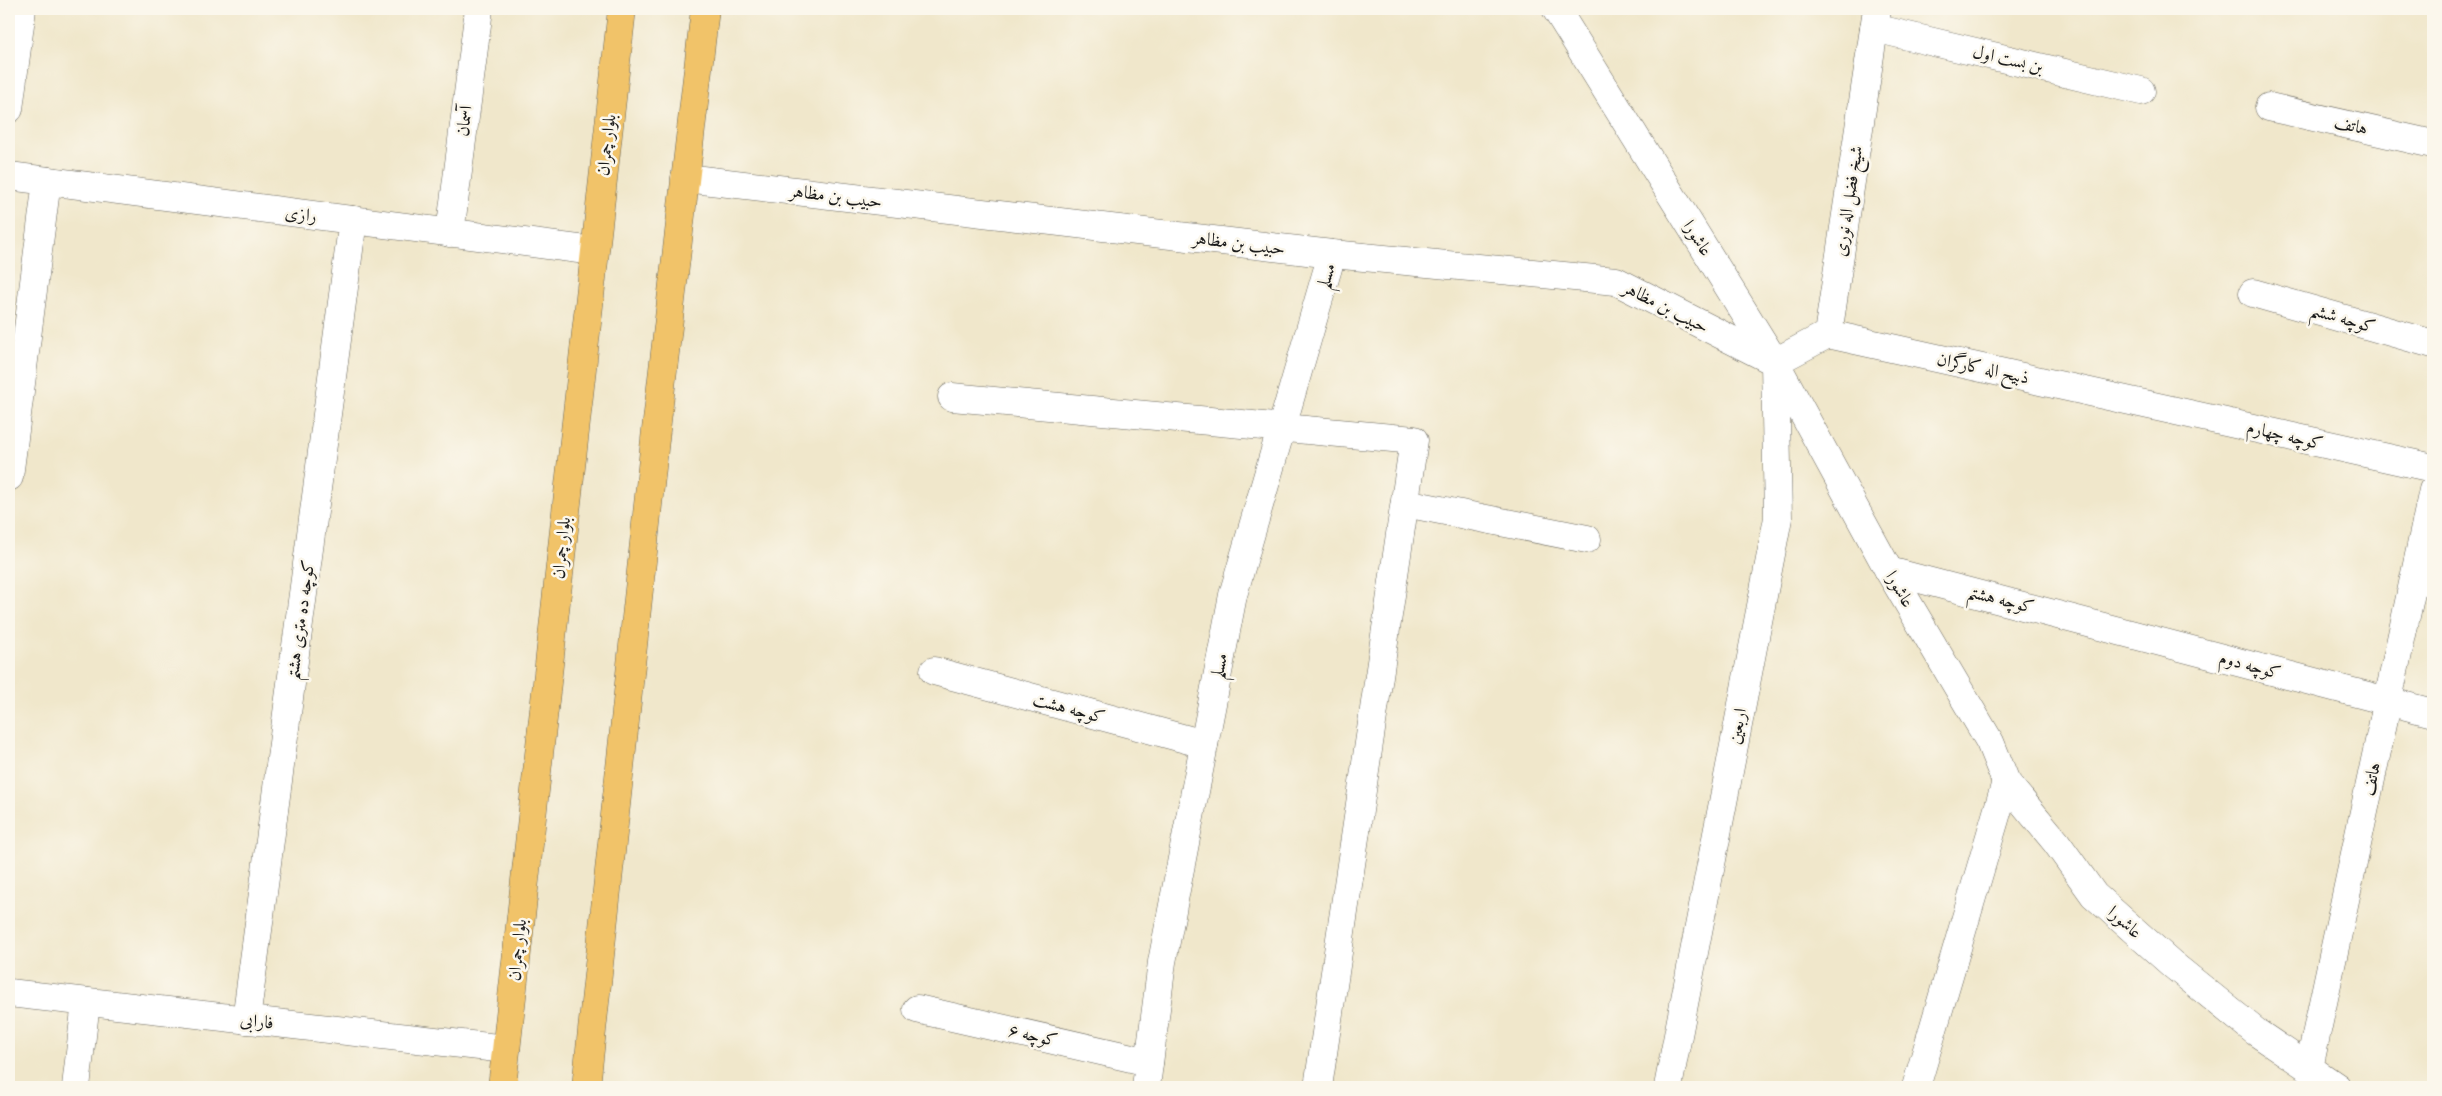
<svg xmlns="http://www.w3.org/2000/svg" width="2442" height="1096" font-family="'IM FELL DW Pica',Amiri,serif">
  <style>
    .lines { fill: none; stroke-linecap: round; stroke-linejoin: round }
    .minor-casing { stroke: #666359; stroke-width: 29 }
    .tertiary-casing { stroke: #666359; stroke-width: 29 }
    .primary-casing { stroke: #666359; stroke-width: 29 }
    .minor { stroke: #fff; stroke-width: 28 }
    .tertiary { stroke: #fff; stroke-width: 28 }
    .primary { stroke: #f1c369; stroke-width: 28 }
    .labels { text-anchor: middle; stroke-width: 5; stroke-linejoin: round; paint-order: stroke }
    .street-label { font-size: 18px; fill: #1c1c1c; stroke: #fbf7ec }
  </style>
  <rect width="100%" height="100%" fill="#fbf7ec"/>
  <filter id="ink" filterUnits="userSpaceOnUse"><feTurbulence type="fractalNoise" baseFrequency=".02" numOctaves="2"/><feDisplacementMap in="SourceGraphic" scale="10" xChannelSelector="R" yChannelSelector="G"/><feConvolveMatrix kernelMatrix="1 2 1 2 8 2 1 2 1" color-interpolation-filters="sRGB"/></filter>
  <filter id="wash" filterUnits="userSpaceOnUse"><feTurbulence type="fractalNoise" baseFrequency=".0096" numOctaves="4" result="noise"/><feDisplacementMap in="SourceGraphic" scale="20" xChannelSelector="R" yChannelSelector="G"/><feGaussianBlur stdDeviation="1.12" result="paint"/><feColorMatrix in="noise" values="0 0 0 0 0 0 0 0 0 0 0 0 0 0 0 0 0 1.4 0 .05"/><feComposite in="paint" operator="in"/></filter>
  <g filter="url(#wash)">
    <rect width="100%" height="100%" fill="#f0e7cb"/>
  </g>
  <g filter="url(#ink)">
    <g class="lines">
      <!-- minor casing -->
      <g class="minor-casing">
        <g id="minor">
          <polyline points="1874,28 2141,91"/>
          <polyline points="2269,107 2433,144"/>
          <polyline points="9,109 22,9"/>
          <polyline points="9,176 594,251"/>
          <polyline points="685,178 1332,254 1616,281 1775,362"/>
          <polyline points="450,233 479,9"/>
          <polyline points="2253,293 2433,344"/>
          <polyline points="1828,334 2433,468"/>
          <polyline points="1775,362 1828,334 1877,9"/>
          <polyline points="952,397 1414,440 1318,1087"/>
          <polyline points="9,477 47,181"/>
          <polyline points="1405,503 1587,539"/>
          <polyline points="1889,571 2433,713"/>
          <polyline points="934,671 1204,744"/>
          <polyline points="9,993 506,1049"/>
          <polyline points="917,1009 1149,1062"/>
          <polyline points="246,1020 353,220"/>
          <polyline points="2309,1068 2433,490"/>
          <polyline points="76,1087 86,1002"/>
          <polyline points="1146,1087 1162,962 1233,595 1332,254"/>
          <polyline points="1668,1087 1778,518 1775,362"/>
          <polyline points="1916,1087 2006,782"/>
        </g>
      </g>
      <!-- tertiary casing -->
      <g class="tertiary-casing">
        <polyline id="tertiary" points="1556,9 1775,362 1889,571 1990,742 2006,782 2056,842 2094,895 2173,965 2256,1032 2337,1087"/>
      </g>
      <!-- primary casing -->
      <g class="primary-casing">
        <g id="primary">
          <polyline points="502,1087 622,9"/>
          <polyline points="586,1087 656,430 705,9"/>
        </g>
      </g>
      <!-- minor -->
      <use href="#minor" class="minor"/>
      <!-- tertiary -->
      <use href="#tertiary" class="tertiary"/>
      <!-- primary -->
      <use href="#primary" class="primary"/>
    </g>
  </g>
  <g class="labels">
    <!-- street labels -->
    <g class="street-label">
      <text transform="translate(2008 59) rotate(13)" y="6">بن بست اول</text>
      <text transform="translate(464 121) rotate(-83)" y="6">آسمان</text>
      <text transform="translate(2351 125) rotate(13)" y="6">هاتف</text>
      <text transform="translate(606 145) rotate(-83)" y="6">بلوار چمران</text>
      <text transform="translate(836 196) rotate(7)" y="6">حبیب بن مظاهر</text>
      <text transform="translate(1848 201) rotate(-81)" y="6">شیخ فضل اله نوری</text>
      <text transform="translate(301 214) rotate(7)" y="6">رازی</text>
      <text transform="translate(1698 238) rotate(58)" y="6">عاشورا</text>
      <text transform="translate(1239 243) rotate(7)" y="6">حبیب بن مظاهر</text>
      <text transform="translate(1326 276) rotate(-74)" y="6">مسلم</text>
      <text transform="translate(1666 307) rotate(27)" y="6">حبیب بن مظاهر</text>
      <text transform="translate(2343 318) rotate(16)" y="6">کوچه ششم</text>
      <text transform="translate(1983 368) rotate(12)" y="6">ذبیح اله کارگران</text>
      <text transform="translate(2285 435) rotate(13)" y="6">کوچه چهارم</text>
      <text transform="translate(561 548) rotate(-84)" y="6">بلوار چمران</text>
      <text transform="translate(1900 589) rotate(60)" y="6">عاشورا</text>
      <text transform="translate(2001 599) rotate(14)" y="6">کوچه هشتم</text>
      <text transform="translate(300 620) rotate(-82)" y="6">کوچه ده متری هشتم</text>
      <text transform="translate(2250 665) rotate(15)" y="6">کوچه دوم</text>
      <text transform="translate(1219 666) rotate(-79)" y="6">مسلم</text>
      <text transform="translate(1069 708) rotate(15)" y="6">کوچه هشت</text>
      <text transform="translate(1737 726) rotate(-79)" y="6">اربعین</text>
      <text transform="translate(2371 779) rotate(-78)" y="6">هاتف</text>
      <text transform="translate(2125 922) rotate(42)" y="6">عاشورا</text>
      <text transform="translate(517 950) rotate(-84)" y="6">بلوار چمران</text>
      <text transform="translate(257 1021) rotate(6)" y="6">فارابی</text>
      <text transform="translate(1033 1035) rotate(13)" y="6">کوچه ۶</text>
    </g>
  </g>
  <!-- margin -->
  <rect width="2442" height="1096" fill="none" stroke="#fbf7ec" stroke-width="30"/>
</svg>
